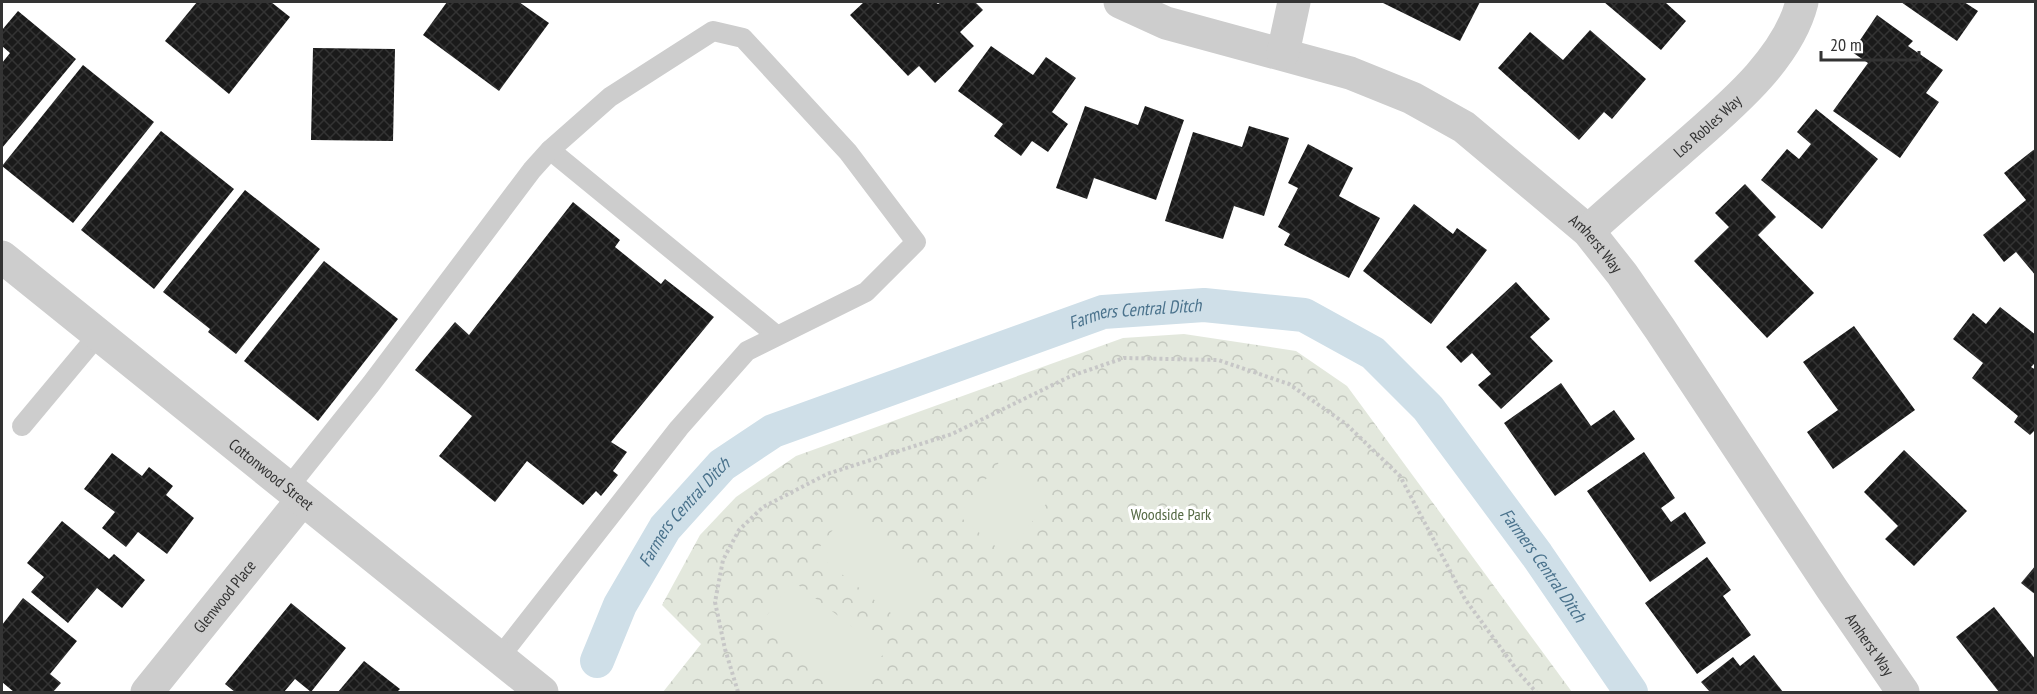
<svg xmlns="http://www.w3.org/2000/svg" width="2037" height="694" font-family="'PT Sans Narrow',sans-serif">
  <style>
    .park { fill: url(#park-crowns) }
    .pitch { fill: #e3e8dd }
    .lines { fill: none; stroke-linecap: round; stroke-linejoin: round }
    .canal { stroke: #cfdfe8; stroke-width: 34 }
    .building { fill: url(#building-cross-hatch) }
    .path { stroke: #c7c7c7; stroke-width: 4; stroke-dasharray: 3 3; stroke-linecap: butt }
    .service { stroke: #cdcdcd; stroke-width: 20 }
    .minor { stroke: #cdcdcd; stroke-width: 33 }
    .tertiary { stroke: #cdcdcd; stroke-width: 33 }
    .labels { text-anchor: middle; stroke-width: 6; stroke-linejoin: round; paint-order: stroke }
    .street-label { font-size: 16px; fill: #333; stroke: #fff }
    .park-label { font-size: 16px; fill: #566a45; stroke: #fff }
    .water-label { font-size: 18px; font-style: italic; fill: #4a728c; stroke: #fff }
  </style>
  <defs>
    <pattern id="park-crowns" width="20" height="18" patternUnits="userSpaceOnUse" patternTransform="scale(1.5)"><rect width="20" height="18" fill="#e3e8dd"/><path d="M2 6a3 3 0 1 1 6 0M12 15a3 3 0 1 1 6 0" fill="none" stroke="#c3c7be"/></pattern>
    <pattern id="building-cross-hatch" width="8" height="8" patternUnits="userSpaceOnUse" patternTransform="scale(1.5)"><rect width="8" height="8" fill="#1a1a1a"/><path d="M0 0l8 8M0 8l8-8" fill="none" stroke="#333"/></pattern>
  </defs>
  <rect width="100%" height="100%" fill="#fff"/>
  <!-- park -->
  <polygon class="park" points="1184,334 1296,351 1347,386 1572,692 663,692 701,644 662,605 700,535 736,497 796,456 1123,338"/>
  <!-- pitch -->
  <g class="pitch">
    <polygon points="1001,460 1050,499 1006,555 958,515"/>
    <polygon points="848,510 939,583 906,625 815,553"/>
    <polygon points="793,581 885,652 853,692 849,692 760,624"/>
  </g>
  <g class="lines">
    <!-- canal -->
    <path class="canal" id="s1" d="M597,661L620,605L665,528L722,465L773,431L1103,312L1204,305L1304,315L1373,353L1428,408L1537,555L1631,692"/>
  </g>
  <!-- building -->
  <g class="building">
    <polygon points="197,2 271,2 290,17 229,94 165,41"/>
    <polygon points="447,2 519,2 549,23 499,91 423,35"/>
    <polygon points="864,2 935,2 938,4 941,2 975,2 983,10 960,32 974,46 935,83 919,66 908,76 850,15"/>
    <polygon points="1381,2 1480,2 1460,41"/>
    <polygon points="1604,2 1667,2 1666,3 1686,21 1661,50"/>
    <polygon points="1901,2 1964,2 1978,11 1957,41"/>
    <polygon points="18,11 76,59 2,148 2,63 10,53 2,46 2,30"/>
    <polygon points="1877,15 1913,41 1908,46 1943,70 1926,93 1939,102 1900,158 1833,111 1868,63 1852,52"/>
    <polygon points="1590,30 1646,79 1612,119 1604,112 1579,140 1498,68 1530,32 1563,60"/>
    <polygon points="991,46 1033,75 1046,57 1076,78 1052,112 1068,124 1048,152 1032,141 1021,156 994,136 1003,124 958,91"/>
    <polygon points="313,48 395,49 393,141 311,140"/>
    <polygon points="83,65 154,122 73,223 2,166"/>
    <polygon points="1085,106 1138,125 1145,106 1184,120 1156,200 1094,178 1087,199 1056,188"/>
    <polygon points="1816,109 1878,159 1822,229 1761,180 1787,149 1799,159 1811,144 1797,132"/>
    <polygon points="1249,126 1289,138 1264,216 1234,206 1223,239 1165,221 1193,132 1242,147"/>
    <polygon points="161,131 234,189 154,289 81,230"/>
    <polygon points="1308,144 1353,168 1339,196 1380,218 1349,278 1284,245 1290,234 1278,227 1298,188 1288,183"/>
    <polygon points="2036,148 2036,276 2016,252 2004,262 1983,235 2026,200 2004,173"/>
    <polygon points="1745,184 1776,217 1758,235 1814,293 1767,338 1694,261 1729,227 1715,213"/>
    <polygon points="245,190 320,249 236,354 208,332 210,329 163,292"/>
    <polygon points="573,202 620,240 615,247 661,284 665,279 714,317 611,442 627,452 613,471 618,475 601,496 596,491 583,505 527,461 495,502 439,456 472,416 415,370 455,322 469,335"/>
    <polygon points="1414,204 1453,234 1457,228 1487,250 1431,324 1363,271"/>
    <polygon points="324,261 398,319 318,421 244,361"/>
    <polygon points="1516,282 1550,319 1530,337 1553,361 1501,409 1478,385 1491,374 1472,353 1461,363 1446,347"/>
    <polygon points="2000,307 2036,335 2036,362 2031,367 2036,370 2036,429 2030,435 2014,422 2018,416 1972,378 1983,363 1953,339 1973,313 1986,324"/>
    <polygon points="1854,326 1915,410 1833,469 1807,432 1838,410 1803,362"/>
    <polygon points="1561,383 1591,426 1614,410 1635,439 1555,496 1504,423"/>
    <polygon points="1904,450 1967,511 1914,566 1885,539 1898,526 1864,492"/>
    <polygon points="1644,452 1675,498 1661,508 1671,522 1685,512 1706,543 1650,582 1587,491"/>
    <polygon points="112,453 142,476 149,467 173,486 166,495 194,518 167,554 138,532 126,547 102,528 115,512 84,489"/>
    <polygon points="62,521 109,559 114,554 145,580 122,608 97,588 68,623 31,592 44,577 27,563"/>
    <polygon points="1707,557 1731,590 1723,596 1751,635 1697,674 1645,603"/>
    <polygon points="2036,565 2036,595 2021,583"/>
    <polygon points="23,598 77,641 50,674 61,683 53,692 14,692 2,682 2,625"/>
    <polygon points="291,603 346,648 311,692 295,679 284,692 235,692 225,684"/>
    <polygon points="1994,607 2036,660 2036,692 1999,692 1956,637"/>
    <polygon points="1754,655 1783,692 1710,692 1701,682 1733,657 1740,666"/>
    <polygon points="364,661 400,689 397,692 338,692"/>
  </g>
  <g class="lines">
    <!-- path -->
    <polyline class="path" points="738,692 725,649 715,602 723,560 739,530 763,507 827,474 952,434 1071,376 1124,358 1218,360 1289,384 1346,424 1400,476 1465,599 1519,673 1536,692"/>
    <!-- service -->
    <g class="service">
      <polyline points="550,150 776,335"/>
      <polyline points="22,426 98,335"/>
      <polyline points="288,488 371,384 532,170 550,150 610,97 713,31 743,38 848,152 916,242 866,292 747,351 679,428 499,658"/>
    </g>
    <!-- minor -->
    <g class="minor">
      <path id="s2" d="M1120,2L1166,23L1350,73L1412,98L1464,127L1588,231L1622,274L1660,329L1832,589L1903,692"/>
      <polyline points="1283,53 1294,2"/>
      <path id="s3" d="M1588,231C1618,204 1648,178 1678,152C1723,112 1787,62 1802,2"/>
      <path id="s4" d="M147,692L302,500"/>
    </g>
    <!-- tertiary -->
    <path class="tertiary" id="s5" d="M2,257L542,692"/>
  </g>
  <g class="labels">
    <!-- street labels -->
    <g class="street-label">
      <text dy="6" stroke="none"><textPath href="#s3" startOffset="159">Los Robles Way</textPath></text>
      <text dy="6" stroke="none"><textPath href="#s2" startOffset="544">Amherst Way</textPath></text>
      <text dy="6" stroke="none"><textPath href="#s5" startOffset="346">Cottonwood Street</textPath></text>
      <text dy="6" stroke="none"><textPath href="#s4" startOffset="123">Glenwood Place</textPath></text>
      <text dy="6" stroke="none"><textPath href="#s2" startOffset="1030">Amherst Way</textPath></text>
    </g>
    <!-- park labels -->
    <g class="park-label">
      <text x="1171" y="520">Woodside Park</text>
    </g>
    <!-- water labels -->
    <g class="water-label">
      <text dy="6" stroke="none"><textPath href="#s1" startOffset="678">Farmers Central Ditch</textPath></text>
      <text dy="6" stroke="none"><textPath href="#s1" startOffset="174">Farmers Central Ditch</textPath></text>
      <text dy="6" stroke="none"><textPath href="#s1" startOffset="1200">Farmers Central Ditch</textPath></text>
    </g>
  </g>
  <!-- border -->
  <rect width="2037" height="694" fill="none" stroke="#333333" stroke-width="6"/>
  <!-- scale -->
  <path d="M1821 51v9h98v-9" fill="none" stroke="#333333" stroke-width="3"/>
  <text x="1830" y="51" font-size="18" fill="#333333" stroke="#ffffff" stroke-width="4.5" paint-order="stroke">20 m</text>
</svg>
